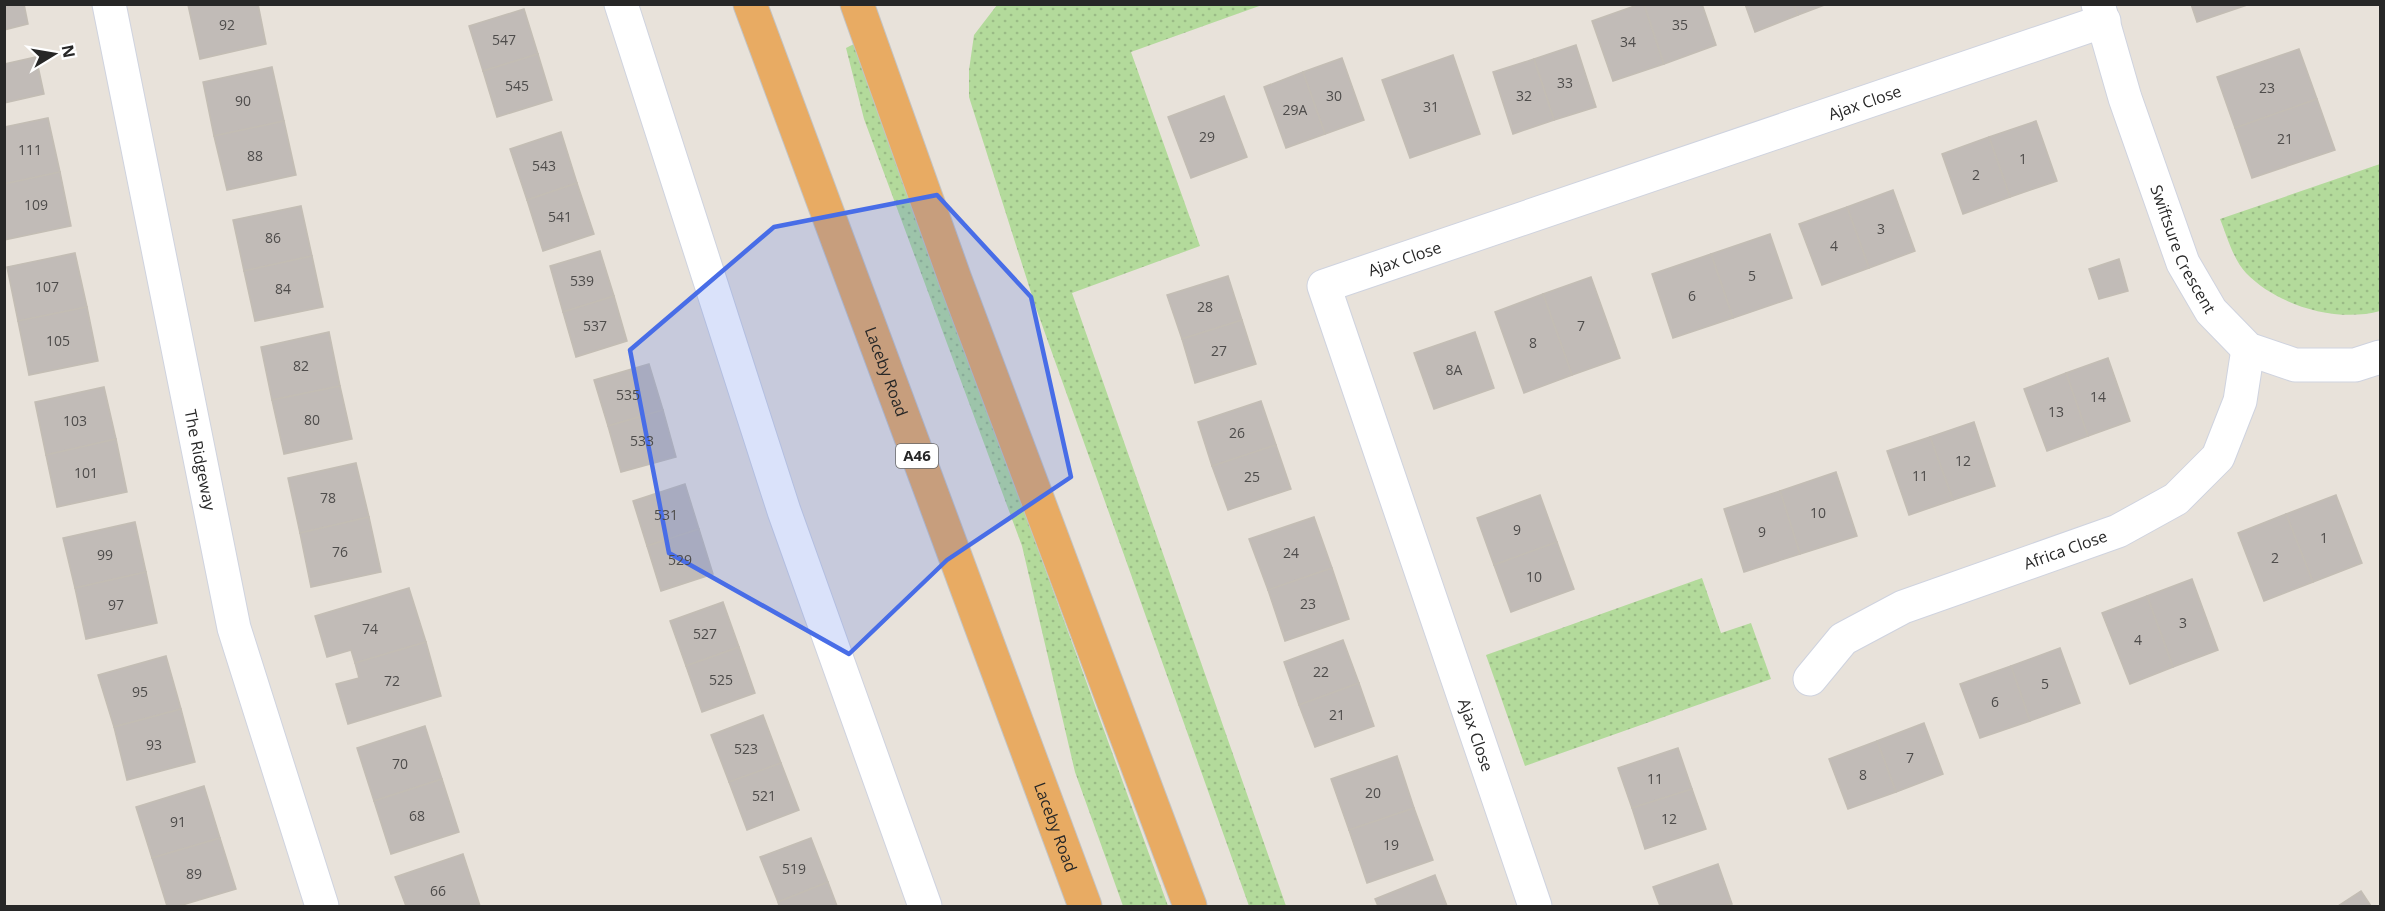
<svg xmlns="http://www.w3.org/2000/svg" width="2385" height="911" font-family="'Open Sans',sans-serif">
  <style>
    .grass { fill: url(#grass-dots) }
    .building { fill: #c1bbb7; stroke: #c3bdb4; stroke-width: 1.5 }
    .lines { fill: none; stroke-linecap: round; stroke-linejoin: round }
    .minor-casing { stroke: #cfd3df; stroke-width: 35 }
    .trunk-casing { stroke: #c3c3c3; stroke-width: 35 }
    .minor { stroke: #fff; stroke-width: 33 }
    .trunk { stroke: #e8ab63; stroke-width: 33 }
    .marked { fill: #486de7; fill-opacity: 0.2; stroke: #486de7; stroke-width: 4.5; stroke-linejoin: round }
    .labels { text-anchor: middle; stroke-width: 4.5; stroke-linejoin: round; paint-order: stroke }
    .number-label { font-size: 14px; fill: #4e4c4b }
    .shield { fill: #fff; stroke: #686868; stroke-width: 1.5 }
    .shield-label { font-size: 15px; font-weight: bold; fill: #272727 }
    .street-label { font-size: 16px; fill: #272727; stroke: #fff }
  </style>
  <defs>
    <pattern id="grass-dots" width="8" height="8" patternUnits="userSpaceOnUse" patternTransform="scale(1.5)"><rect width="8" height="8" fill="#b3da9b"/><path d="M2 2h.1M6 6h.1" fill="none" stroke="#9abb86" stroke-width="1.8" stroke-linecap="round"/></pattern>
  </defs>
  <rect width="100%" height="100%" fill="#e8e2da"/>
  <!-- grass -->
  <g class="grass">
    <polygon points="997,5 1262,5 1131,52 1200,246 1072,293 1286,906 1249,906 1035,305 969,97 969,70 974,35"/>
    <polygon points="854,44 1168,906 1123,906 1075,772 1022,546 864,119 846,48"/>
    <path d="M2380,164V311C2337,323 2278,306 2246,273C2233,259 2227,236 2220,219Z"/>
    <polygon points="1702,578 1721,633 1751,623 1771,679 1525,766 1486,655"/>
  </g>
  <!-- building -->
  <g class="building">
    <polygon points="4,4 24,4 28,24 4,30"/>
    <polygon points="258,4 266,44 200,59 188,5"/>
    <polygon points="1640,4 1644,4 1664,64 1613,81 1592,21"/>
    <polygon points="1644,4 1702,4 1716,45 1664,64"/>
    <polygon points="1745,4 1794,4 1798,15 1755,32"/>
    <polygon points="1794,4 1827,4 1798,15"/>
    <polygon points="2191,4 2250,4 2197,22"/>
    <polygon points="524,9 538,54 483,71 469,26"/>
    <polygon points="1576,45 1596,107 1554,120 1534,59"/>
    <polygon points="2299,49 2317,99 2235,128 2217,77"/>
    <polygon points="538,54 552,100 497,117 483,71"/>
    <polygon points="1453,55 1480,134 1410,158 1382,80"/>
    <polygon points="36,57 44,94 4,103 4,64"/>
    <polygon points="1342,58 1364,120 1325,134 1303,72"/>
    <polygon points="1534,59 1554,120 1513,134 1493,72"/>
    <polygon points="272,67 284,121 214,136 203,82"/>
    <polygon points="1303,72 1325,134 1286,148 1264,87"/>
    <polygon points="1224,96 1247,157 1191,178 1168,117"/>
    <polygon points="2317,99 2335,150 2252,178 2235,128"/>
    <polygon points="48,118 60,172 4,184 4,127"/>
    <polygon points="284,121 296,175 227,190 214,136"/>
    <polygon points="2036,121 2057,181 2010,197 1989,137"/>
    <polygon points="561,132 577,183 527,200 510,149"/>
    <polygon points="1989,137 2010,197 1963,214 1942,154"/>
    <polygon points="60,172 71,226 4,240 4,184"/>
    <polygon points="577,183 594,234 543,251 527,200"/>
    <polygon points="1893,190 1915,251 1869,268 1847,207"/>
    <polygon points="301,206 312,256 244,271 233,220"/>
    <polygon points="1847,207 1869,268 1822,285 1799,224"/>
    <polygon points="1770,234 1792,298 1733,318 1711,254"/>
    <polygon points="600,251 614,296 563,312 550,266"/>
    <polygon points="75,253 87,307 18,321 7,267"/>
    <polygon points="1711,254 1733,318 1673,338 1652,274"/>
    <polygon points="312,256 323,307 255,321 244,271"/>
    <polygon points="2119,259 2128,291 2099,299 2089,269"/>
    <polygon points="1228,276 1242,320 1182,339 1167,295"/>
    <polygon points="1591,277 1620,358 1572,375 1543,294"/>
    <polygon points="1543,294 1572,375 1524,393 1495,312"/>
    <polygon points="614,296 627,341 576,357 563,312"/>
    <polygon points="87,307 98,361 29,375 18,321"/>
    <polygon points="1242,320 1256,364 1195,383 1182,339"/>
    <polygon points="329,332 340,386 272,400 261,347"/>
    <polygon points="1475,332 1494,388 1434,409 1414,353"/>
    <polygon points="2108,358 2130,421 2088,436 2066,373"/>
    <polygon points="649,364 663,410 608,426 594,380"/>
    <polygon points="2066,373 2088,436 2047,451 2024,389"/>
    <polygon points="340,386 352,439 284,454 272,400"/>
    <polygon points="104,387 116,439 46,455 35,402"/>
    <polygon points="1261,401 1276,445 1212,466 1198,422"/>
    <polygon points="663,410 676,457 621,472 608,426"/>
    <polygon points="1974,422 1995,486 1953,500 1930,437"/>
    <polygon points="1930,437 1953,500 1909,515 1887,451"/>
    <polygon points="116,439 127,492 57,507 46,455"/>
    <polygon points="1276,445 1291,489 1228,510 1212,466"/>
    <polygon points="356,463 369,517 300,533 288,478"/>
    <polygon points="1836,472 1857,536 1800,554 1780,491"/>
    <polygon points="685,484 699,529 647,546 633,501"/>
    <polygon points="1780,491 1800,554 1744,572 1724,509"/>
    <polygon points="1540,495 1557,542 1494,565 1477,518"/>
    <polygon points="2336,495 2362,563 2313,582 2286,514"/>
    <polygon points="2286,514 2313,582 2264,601 2238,533"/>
    <polygon points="369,517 381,572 311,587 300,533"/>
    <polygon points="1314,517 1332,568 1268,590 1249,539"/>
    <polygon points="135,522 146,572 75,588 63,538"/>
    <polygon points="699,529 713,574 661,591 647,546"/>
    <polygon points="1557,542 1574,589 1511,612 1494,565"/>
    <polygon points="1332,568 1349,619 1285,641 1268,590"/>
    <polygon points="146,572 157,623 86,639 75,588"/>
    <polygon points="2192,579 2218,650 2173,667 2147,596"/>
    <polygon points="409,588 426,642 355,663 351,650 327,657 315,616"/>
    <polygon points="2147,596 2173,667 2130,684 2102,613"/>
    <polygon points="723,602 739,647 686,666 670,621"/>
    <polygon points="1343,640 1359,683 1299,705 1284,662"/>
    <polygon points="426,642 441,696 348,724 336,684 359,678 355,663"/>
    <polygon points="739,647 755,693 702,712 686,666"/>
    <polygon points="2060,648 2080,703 2030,721 2011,666"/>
    <polygon points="166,656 181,709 114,727 98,675"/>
    <polygon points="2011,666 2030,721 1980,738 1960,684"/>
    <polygon points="1359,683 1374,726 1315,747 1299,705"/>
    <polygon points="181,709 195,762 127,780 114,727"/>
    <polygon points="763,715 781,763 729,782 711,735"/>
    <polygon points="1924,723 1943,774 1896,792 1877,741"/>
    <polygon points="425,726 442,779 374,801 357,748"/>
    <polygon points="1877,741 1896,792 1848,809 1829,759"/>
    <polygon points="1678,748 1692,789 1632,808 1618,768"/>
    <polygon points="1397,756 1414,808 1349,830 1331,779"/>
    <polygon points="781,763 799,810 747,830 729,782"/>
    <polygon points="442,779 459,832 391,854 374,801"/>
    <polygon points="204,786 220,838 152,858 136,807"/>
    <polygon points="1692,789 1706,829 1645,849 1632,808"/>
    <polygon points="1414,808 1433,860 1367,883 1349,830"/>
    <polygon points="220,838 236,889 179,906 167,906 152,858"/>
    <polygon points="811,838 828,882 778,902 760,857"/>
    <polygon points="463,854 480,906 406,906 395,877"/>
    <polygon points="1718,864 1732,904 1724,906 1660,906 1653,887"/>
    <polygon points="1435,875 1447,906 1378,906 1375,899"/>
    <polygon points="828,882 837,906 779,906 778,902"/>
    <polygon points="2361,891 2371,906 2338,906"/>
  </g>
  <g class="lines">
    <!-- minor casing -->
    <g class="minor-casing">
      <g id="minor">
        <path id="s1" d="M109,4L234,628L322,906"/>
        <polyline points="621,4 784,511 925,906"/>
        <path id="s2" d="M2098,4L2125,98L2183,263L2211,311L2248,349L2295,365H2355L2380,357"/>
        <path id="s3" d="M1810,679L1843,639L1903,607L2118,531L2176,499L2218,457L2240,401L2248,349"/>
        <path id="s4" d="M1535,906L1324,286L2104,21"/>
      </g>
    </g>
    <!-- trunk casing -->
    <g class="trunk-casing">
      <g id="trunk">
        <path id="s5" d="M750,4L1085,906"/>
        <polyline points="857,4 955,279 1190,906"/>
      </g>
    </g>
    <!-- minor -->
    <use href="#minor" class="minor"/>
    <!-- trunk -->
    <use href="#trunk" class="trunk"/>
  </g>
  <!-- marked area -->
  <path class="marked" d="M937,195L1031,297L1071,477L947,560L849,654L669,553L630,350L774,227Z"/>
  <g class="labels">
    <!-- number labels -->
    <g class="number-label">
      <text x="227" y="30">92</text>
      <text x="1680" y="30">35</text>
      <text x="504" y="45">547</text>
      <text x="1628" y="47">34</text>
      <text x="1565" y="88">33</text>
      <text x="517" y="91">545</text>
      <text x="2267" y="93">23</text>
      <text x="1334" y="101">30</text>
      <text x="1524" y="101">32</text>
      <text x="243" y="106">90</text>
      <text x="1431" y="112">31</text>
      <text x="1295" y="115">29A</text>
      <text x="1207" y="142">29</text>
      <text x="2285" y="144">21</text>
      <text x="30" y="155">111</text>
      <text x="255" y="161">88</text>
      <text x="2023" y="164">1</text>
      <text x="544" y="171">543</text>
      <text x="1976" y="180">2</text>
      <text x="36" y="210">109</text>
      <text x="560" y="222">541</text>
      <text x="1881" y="234">3</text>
      <text x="273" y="243">86</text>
      <text x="1834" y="251">4</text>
      <text x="1752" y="281">5</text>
      <text x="582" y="286">539</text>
      <text x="47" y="292">107</text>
      <text x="283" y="294">84</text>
      <text x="1692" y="301">6</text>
      <text x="1205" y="312">28</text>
      <text x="595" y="331">537</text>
      <text x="1581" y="331">7</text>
      <text x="58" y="346">105</text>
      <text x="1533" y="348">8</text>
      <text x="1219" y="356">27</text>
      <text x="301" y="371">82</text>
      <text x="1454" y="375">8A</text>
      <text x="628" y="400">535</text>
      <text x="2098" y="402">14</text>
      <text x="2056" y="417">13</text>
      <text x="312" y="425">80</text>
      <text x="75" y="426">103</text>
      <text x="1237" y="438">26</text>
      <text x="642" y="446">533</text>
      <text x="1963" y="466">12</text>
      <text x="86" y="478">101</text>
      <text x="1920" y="481">11</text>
      <text x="1252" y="482">25</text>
      <text x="328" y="503">78</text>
      <text x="1818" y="518">10</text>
      <text x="666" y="520">531</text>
      <text x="1517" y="535">9</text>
      <text x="1762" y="537">9</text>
      <text x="2324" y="543">1</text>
      <text x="340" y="557">76</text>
      <text x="1291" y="558">24</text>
      <text x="105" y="560">99</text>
      <text x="2275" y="563">2</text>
      <text x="680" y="565">529</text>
      <text x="1534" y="582">10</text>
      <text x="1308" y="609">23</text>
      <text x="116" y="610">97</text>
      <text x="2183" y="628">3</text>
      <text x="370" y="634">74</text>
      <text x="705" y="639">527</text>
      <text x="2138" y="645">4</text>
      <text x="1321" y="677">22</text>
      <text x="721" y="685">525</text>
      <text x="392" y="686">72</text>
      <text x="2045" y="689">5</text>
      <text x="140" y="697">95</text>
      <text x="1995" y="707">6</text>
      <text x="1337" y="720">21</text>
      <text x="154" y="750">93</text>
      <text x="746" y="754">523</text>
      <text x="1910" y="763">7</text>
      <text x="400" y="769">70</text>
      <text x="1863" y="780">8</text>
      <text x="1655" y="784">11</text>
      <text x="1373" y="798">20</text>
      <text x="764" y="801">521</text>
      <text x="417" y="821">68</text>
      <text x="1669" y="824">12</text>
      <text x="178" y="827">91</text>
      <text x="1391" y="850">19</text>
      <text x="794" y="874">519</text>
      <text x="194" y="879">89</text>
      <text x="438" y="896">66</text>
    </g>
    <!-- shield labels -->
    <rect class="shield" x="896" y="444" width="42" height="24" rx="4.5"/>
    <g class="shield-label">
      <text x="917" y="461">A46</text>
    </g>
    <!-- street labels -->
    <g class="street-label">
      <text dy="6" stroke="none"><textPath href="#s4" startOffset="1226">Ajax Close</textPath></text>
      <text dy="6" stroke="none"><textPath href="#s2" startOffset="260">Swiftsure Crescent</textPath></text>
      <text dy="6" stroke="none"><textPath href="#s4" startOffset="740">Ajax Close</textPath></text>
      <text dy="6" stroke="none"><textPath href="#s5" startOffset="392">Laceby Road</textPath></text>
      <text dy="6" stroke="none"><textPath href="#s1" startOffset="465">The Ridgeway</textPath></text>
      <text dy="6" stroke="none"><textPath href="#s3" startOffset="292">Africa Close</textPath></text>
      <text transform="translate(1476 735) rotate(71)" y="6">Ajax Close</text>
      <text dy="6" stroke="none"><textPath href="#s5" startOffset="878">Laceby Road</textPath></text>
    </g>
  </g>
  <!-- border -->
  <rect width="2385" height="911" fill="none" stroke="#272727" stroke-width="12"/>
  <!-- north arrow -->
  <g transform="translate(54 54) rotate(79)" stroke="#ffffff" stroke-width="4.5" paint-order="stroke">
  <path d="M0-4.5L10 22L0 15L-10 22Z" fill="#272727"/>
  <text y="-9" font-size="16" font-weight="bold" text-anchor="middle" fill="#272727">N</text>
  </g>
</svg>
